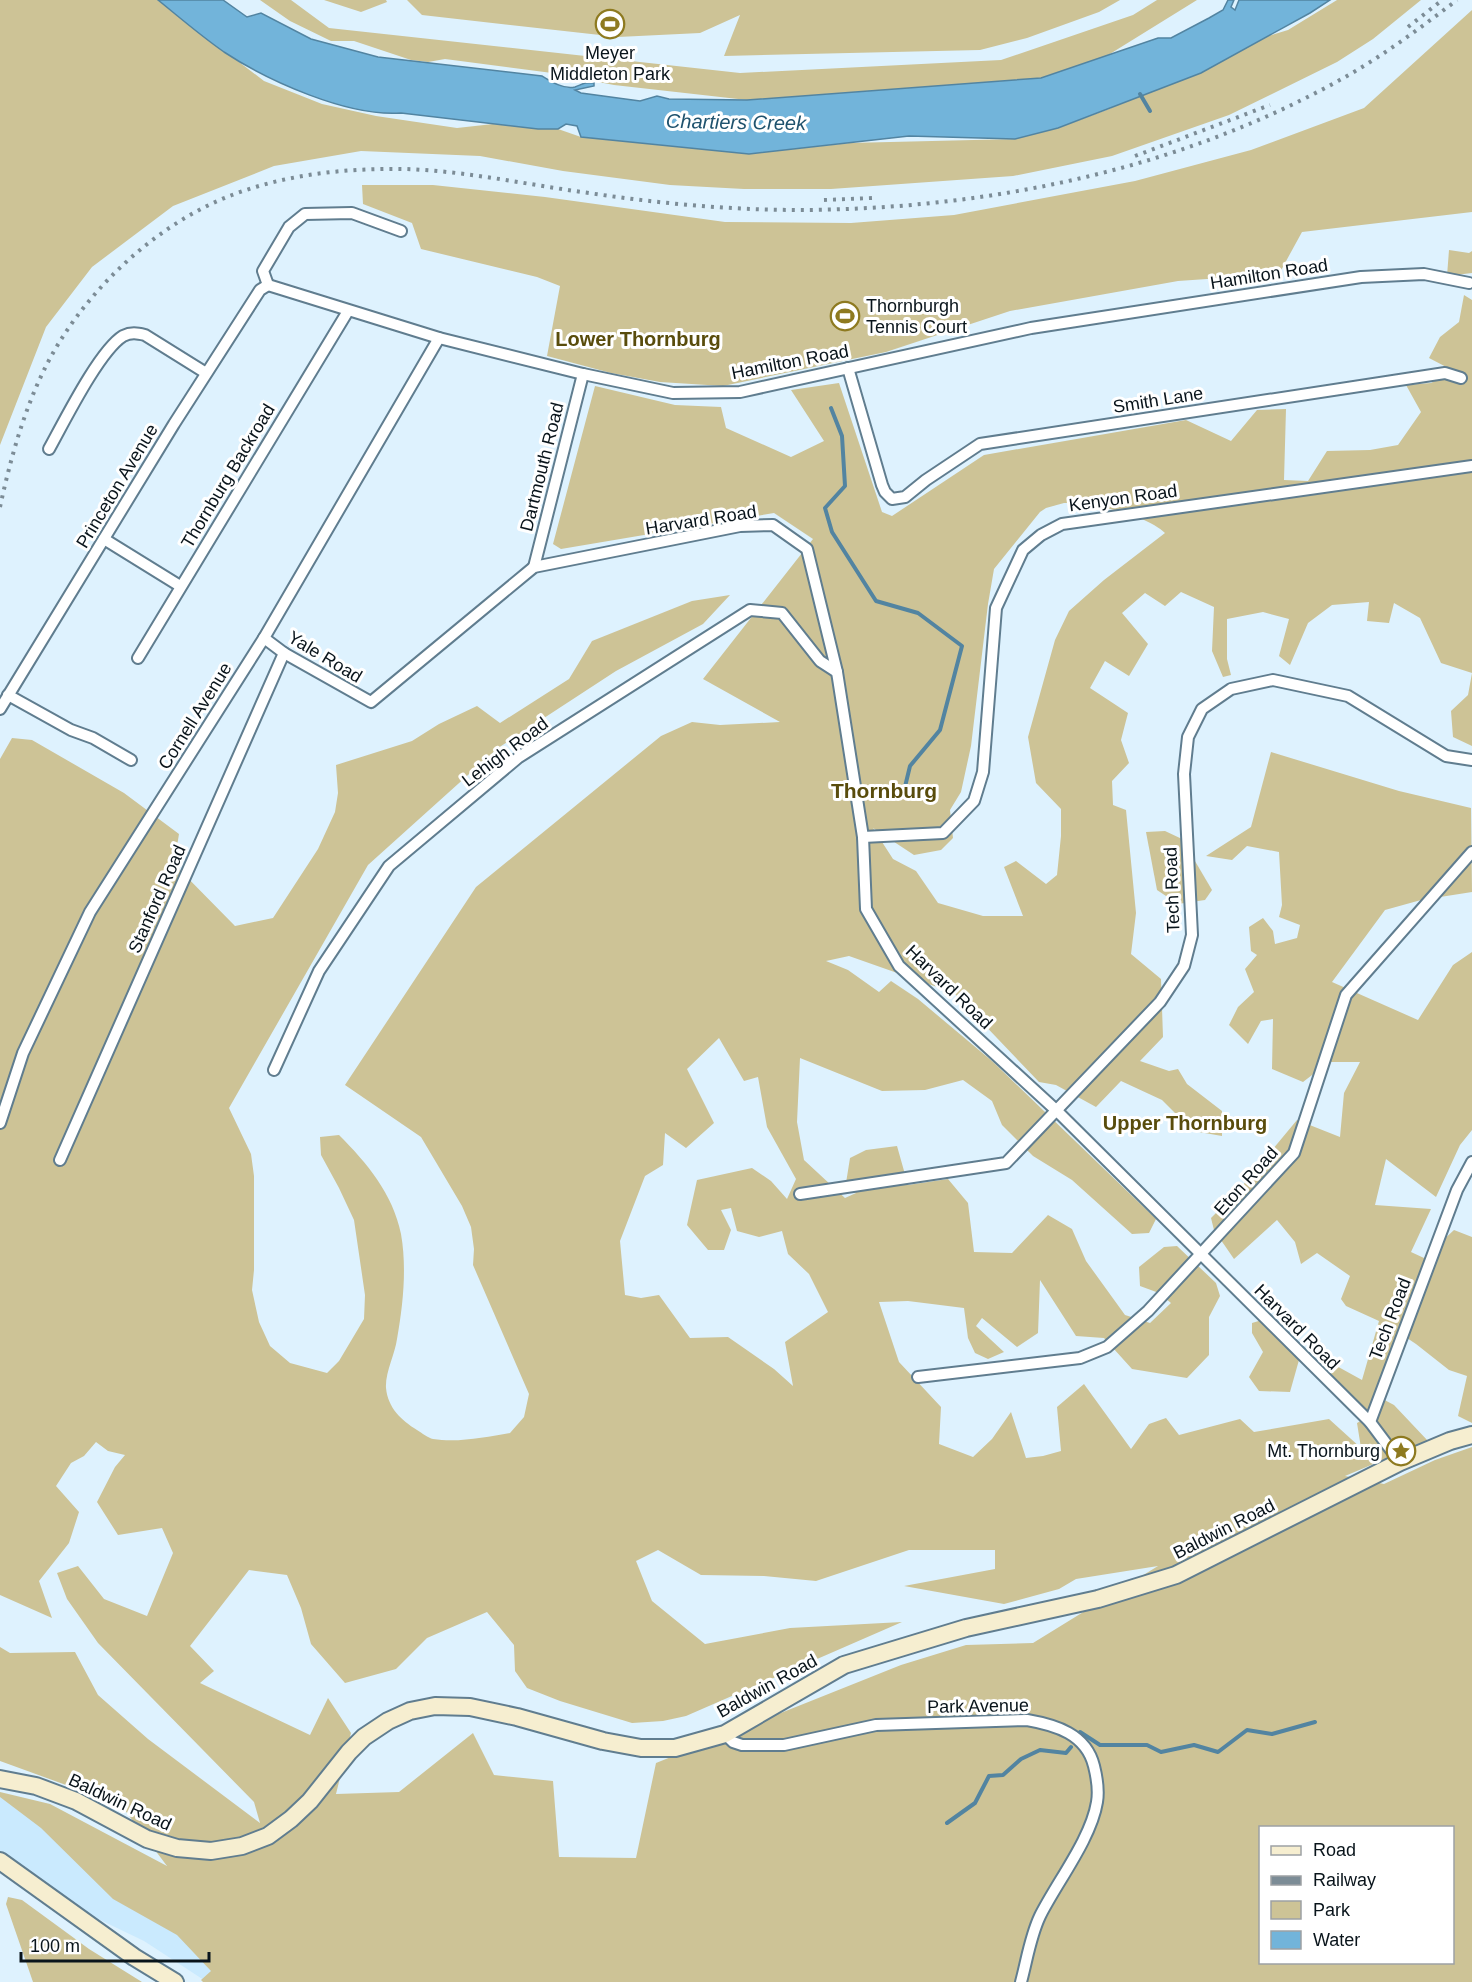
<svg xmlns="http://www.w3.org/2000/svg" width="1472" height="1982" font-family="Helvetica,sans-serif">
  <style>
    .built { fill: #caeafe }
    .green { fill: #cdc396; fill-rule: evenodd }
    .water { fill: #72b4da; stroke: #5284a1; stroke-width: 1.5 }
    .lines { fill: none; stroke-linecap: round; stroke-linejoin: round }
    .stream { stroke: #5284a1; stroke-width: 4 }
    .street-casing { stroke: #607d8f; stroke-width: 14 }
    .secondary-casing { stroke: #607d8f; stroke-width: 20 }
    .street { stroke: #fff; stroke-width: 10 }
    .secondary { stroke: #f6eed0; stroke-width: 16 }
    .rail { stroke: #7c8c96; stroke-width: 4; stroke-dasharray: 3 6; stroke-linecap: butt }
    .labels { text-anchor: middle; stroke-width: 6; stroke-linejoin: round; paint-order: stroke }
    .poi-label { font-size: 18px; fill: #09141b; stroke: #fff }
    .street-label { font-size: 18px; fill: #09141b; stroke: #fff }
    .water-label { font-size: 20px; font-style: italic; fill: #20536e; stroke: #fff }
    .neighbourhood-label { font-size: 20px; font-weight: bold; fill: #594c0c; stroke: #fff }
    .quarter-label { font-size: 21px; font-weight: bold; fill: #594c0c; stroke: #fff }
  </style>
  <rect width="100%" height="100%" fill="#def2fe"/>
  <!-- built -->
  <polygon class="built" points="0,1794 237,1950 207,1982 144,1941 67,1904 0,1852"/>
  <!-- green -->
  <g class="green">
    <polygon points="0,0 158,0 264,81 322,104 376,116 457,128 493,124 558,129 581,137 749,154 849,143 1015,139 1058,128 1109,109 1268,36 1288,30 1337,0 1421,0 1373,39 1337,62 1229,115 1112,156 1013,176 831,189 744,189 670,185 563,171 480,156 361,151 274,166 173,206 92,267 46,327 0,445"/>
    <polygon points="260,0 291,0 329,28 740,73 1001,60 1133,15 1157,0 1197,0 1105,57 1041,78 747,100 614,85 552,73 445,59 428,62 411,60 354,41 331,41 290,21"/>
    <polygon points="324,0 386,0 387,2 361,12"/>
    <polygon points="407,0 1120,0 1099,12 1027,38 980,50 724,56 740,15 700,33 618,37 422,15"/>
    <polygon points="1472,10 1472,212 1302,232 1279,274 1178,281 1010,311 886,352 723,386 660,382 611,373 547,356 560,286 537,277 421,249 412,223 363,204 362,185 433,185 545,197 725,222 851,223 954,215 1135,181 1251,150 1364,108"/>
    <polygon points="1449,250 1469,253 1472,251 1472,273 1447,276"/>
    <path d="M1464,295L1472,300V746L1453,737L1451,711L1468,695L1472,673L1441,663L1420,618L1394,603L1389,623L1367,621L1369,602L1332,605L1308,623L1290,665L1279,656L1289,619L1263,612L1227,619V659L1231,675L1223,677L1212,651L1214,607L1181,592L1165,606L1145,593L1122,613L1148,644L1129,676L1105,661L1090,688L1128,713L1121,740L1129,763L1112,781L1113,805L1126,810L1136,913L1131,954L1161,979L1163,1037L1140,1061L1169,1071L1178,1069L1187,1084L1222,1111V1136L1193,1131L1162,1100L1121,1081L1096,1107L1056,1085L1039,1082L954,993L849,956L826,961L848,970L879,992L891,981L918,999L992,1061L1156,1219L1149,1233L1132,1234L1072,1180L1033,1156L1002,1125L992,1101L963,1080L925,1090L882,1091L800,1058L797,1122L804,1160L845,1198L856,1193L846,1183L850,1158L866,1150L897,1146L908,1185L948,1179L968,1203L974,1252L1012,1253L1048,1215L1072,1229L1086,1261L1125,1315L1150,1323L1171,1303L1159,1293L1140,1286L1139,1267L1164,1247L1177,1246L1216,1283L1220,1296L1209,1317V1355L1187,1378L1132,1369L1104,1338L1076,1336L1040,1280L1038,1333L1017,1347L982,1318L976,1326L1004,1352L988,1359L975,1353L968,1338L964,1308L908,1301L879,1302L899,1362L941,1407L939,1444L973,1457L992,1439L1011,1412L1026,1458L1043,1456L1061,1451L1057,1407L1084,1384L1131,1449L1149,1424L1166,1418L1179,1435L1240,1419L1254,1432L1329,1419L1361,1448L1357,1423L1368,1417L1331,1374L1333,1364L1362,1380L1379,1321L1346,1306L1341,1299L1350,1276L1317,1253L1301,1264L1295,1242L1277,1220L1234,1259L1214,1230L1211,1218L1238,1191L1297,1120L1340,1137L1344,1093L1360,1062H1329L1303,1082L1272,1069L1273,1019L1261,1021L1248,1044L1229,1025L1238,1007L1254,992L1245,969L1257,955L1251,951L1249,927L1263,918L1273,931L1275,944L1297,938L1300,925L1279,917L1282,905L1279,852L1247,846L1232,860L1206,856L1251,827L1271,752L1399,791L1471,808L1472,892L1421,900L1385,910L1332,982L1418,1020L1453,965L1472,952V1130L1460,1145L1436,1197L1386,1159L1375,1205L1431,1209L1411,1252L1424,1258L1454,1230L1472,1237V1423L1458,1416L1467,1376L1449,1370L1416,1344L1398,1332L1375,1395L1394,1405L1428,1441L1345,1476L1384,1484L1435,1460L1472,1447V1982H203L201,1980L211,1971L177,1935L113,1899L41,1828L0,1797V1792L50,1804L167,1866L121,1805L0,1761V1647L10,1653L75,1652L98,1695L148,1739L260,1823L254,1802L98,1643L67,1599L57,1573L78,1566L104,1599L147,1616L173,1553L162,1528L118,1535L97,1502L115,1467L125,1455L108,1451L96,1442L84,1456L71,1463L56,1486L79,1512L69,1543L39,1581L52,1618L0,1595V759L12,738L32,740L124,793L179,834L174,864L235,926L273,918L318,849L335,812L338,793L336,765L412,741L439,724L477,706L500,723L569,679L592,641L692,601L730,595L703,624L616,671L498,748L368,865L229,1108L251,1154L254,1176V1270L252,1290L259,1322L270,1346L290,1363L327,1373L339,1361L364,1319L365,1295L354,1220L339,1188L321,1155L320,1137L339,1135C367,1163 393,1194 401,1234C407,1268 403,1305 397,1339C395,1354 385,1373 386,1388C388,1408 401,1420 417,1430C422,1433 428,1438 433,1439C458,1443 486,1437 510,1433L524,1417L529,1394L473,1265L474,1249L471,1227L462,1206L421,1137L345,1085L476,887L661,736L692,722L720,725L780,722L703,679L813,539L774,513L561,549L553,544L595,386L675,405L721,407L726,428L791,457L824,441L791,390L839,383L882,512L892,516L984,455L1186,420L1231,441L1257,410L1286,409L1284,480L1308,481L1327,451L1370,450L1398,445L1421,412L1406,385L1431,383L1454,371L1429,358L1440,337L1459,322ZM1064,503C1090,502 1147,515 1165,533L1104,580L1069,611L1055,640L1028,737L1036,783L1061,809V836L1057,875L1046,884L1016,861L1004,867L1023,916H983L938,903L916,871L893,859L873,828L914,855L941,850L953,838L950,810L961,792L971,746L988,604L994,569L1040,512L1046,508ZM719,1038L744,1081L758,1077L767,1127L796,1179L787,1199L771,1181L752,1168L697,1180L687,1225L708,1250H724L731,1230L721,1210L731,1208L737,1231L759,1237L782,1231L788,1254L809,1274L828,1312L785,1342L793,1386L774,1369L728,1337L690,1338L659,1295L641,1298L625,1295L620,1241L645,1176L663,1165L665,1133L686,1148L714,1123L687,1069ZM658,1550L701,1575L764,1576L816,1581L909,1550H995V1569L904,1586L1004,1604L1059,1589L1076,1579L1158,1566L1033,1643L966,1645L901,1665L656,1763L636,1858L559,1857L553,1781L494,1775L473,1733L399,1792L336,1794L351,1733L328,1698L310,1735L200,1683L214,1671L190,1646L249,1570L287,1575L301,1608L311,1644L345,1683L396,1669L427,1638L487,1612L514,1645L515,1671L527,1688L560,1701L632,1723L663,1721L686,1716L902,1622L790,1628L705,1644L652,1601L636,1561ZM1260,1828H1452V1962H1260Z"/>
    <polygon points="1165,831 1182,839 1212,890 1205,900 1178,904 1157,890 1146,832"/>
    <polygon points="1262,1320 1299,1360 1290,1392 1259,1391 1249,1377 1263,1352 1252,1333 1252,1323"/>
    <polygon points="8,1897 22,1900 89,1949 142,1982 33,1982 6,1904"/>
  </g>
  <!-- water -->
  <path class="water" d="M158,0H223L247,17L261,13L311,39L378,57L542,76C550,81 564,90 575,87C583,84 584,82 594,83V86L575,90L581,93L640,101L657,96L669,99L747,100L1041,78L1158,38H1171L1209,18L1223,10L1228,0H1234L1231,7L1235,10L1239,0H1330L1310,13L1201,73L1058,128L1015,139L909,136L749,154L581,137L577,126L566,124L558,129H538L401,113C348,117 268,81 224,52C201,36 179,17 158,0Z"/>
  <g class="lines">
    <!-- stream -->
    <g class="stream">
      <polyline points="1140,94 1150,111"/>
      <polyline points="831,408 842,436 845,486 825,508 832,532 876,601 918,613 962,646 940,730 910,766 903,795"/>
      <polyline points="1080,1732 1100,1745 1147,1745 1161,1752 1194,1745 1218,1752 1247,1730 1272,1734 1315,1722"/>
      <polyline points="947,1823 975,1803 989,1776 1003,1775 1021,1759 1040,1750 1066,1753 1071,1747"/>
    </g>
    <!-- street casing -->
    <g class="street-casing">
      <g id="street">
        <polyline points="268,285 439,338 583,374 673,393 740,392 1031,328 1361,277 1424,274 1469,283"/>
        <polyline points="268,285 263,271 289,227 305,214 352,213 401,231"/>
        <polyline points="848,368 882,485 885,492 892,499 905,497 926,480 980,444 1445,373 1461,378"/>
        <path d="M49,449C64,422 99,351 123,336C131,332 137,333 145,335L206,373"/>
        <polyline points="104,539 180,586"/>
        <polyline points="534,567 583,374"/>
        <polyline points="264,638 284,653 371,702 534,567 740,526 773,525 807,549 837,672 863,837 866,909 899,966 1057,1111 1370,1422 1400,1462"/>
        <polyline points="138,658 348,311"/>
        <polyline points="8,695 71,730 93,738 131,760"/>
        <polyline points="0,709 174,424 260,290 268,285"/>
        <polyline points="863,837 943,833 974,801 983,772 996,608 1023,550 1041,535 1062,524 1472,466"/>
        <polyline points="274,1070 319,971 389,866 519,757 750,610 782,613 820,661 837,672"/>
        <polyline points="0,1123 23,1053 90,912 264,638 439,338"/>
        <polyline points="60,1160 284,653"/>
        <polyline points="800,1194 1006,1163 1160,1002 1184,966 1192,935 1184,774 1188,737 1202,709 1231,689 1273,680 1348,696 1446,756 1472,760"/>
        <polyline points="918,1377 1080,1358 1107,1347 1148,1311 1294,1153 1346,995 1472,852"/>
        <polyline points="1370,1422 1457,1190 1472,1162"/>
        <path d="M725,1734L733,1742L742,1745H784L876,1725L1027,1720C1056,1725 1086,1734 1094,1766C1097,1778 1099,1790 1097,1802C1091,1839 1057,1882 1040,1916C1030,1937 1027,1960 1021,1982"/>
      </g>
    </g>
    <!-- secondary casing -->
    <g class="secondary-casing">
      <g id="secondary">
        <polyline points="0,1779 36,1786 76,1801 147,1839 177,1848 211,1851 242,1846 268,1836 291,1819 310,1801 349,1752 364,1737 388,1721 410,1711 435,1706 470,1707 517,1717 603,1741 641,1748 675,1748 725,1734 844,1665 966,1628 1098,1599 1176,1575 1400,1462 1450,1441 1472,1435"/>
        <polyline points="0,1861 134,1957 175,1982"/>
      </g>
    </g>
    <!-- street -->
    <use href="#street" class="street"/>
    <!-- secondary -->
    <use href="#secondary" class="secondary"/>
    <!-- rail -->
    <g class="rail">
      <polyline points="1408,27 1441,1"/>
      <polyline points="1135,156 1270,105"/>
      <polyline points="824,200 872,198"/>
      <path d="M0,507C10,461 23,413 44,370C80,296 153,225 232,195C287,174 347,168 406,169C465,171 524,184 582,192C655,203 727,210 801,210C986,209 1175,171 1338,81C1380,58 1419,29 1457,0"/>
    </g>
  </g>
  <!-- icons -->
  <defs>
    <g id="stadium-ring" transform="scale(1.5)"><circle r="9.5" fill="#fff" stroke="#8e7a20" stroke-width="1.5"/><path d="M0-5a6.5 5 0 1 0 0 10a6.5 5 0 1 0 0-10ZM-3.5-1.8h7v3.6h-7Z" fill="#8e7a20"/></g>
    <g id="sight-ring" transform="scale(1.5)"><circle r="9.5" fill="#fff" stroke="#8e7a20" stroke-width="1.5"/><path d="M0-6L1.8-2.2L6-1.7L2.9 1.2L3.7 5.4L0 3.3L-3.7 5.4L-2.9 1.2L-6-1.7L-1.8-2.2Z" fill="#8e7a20"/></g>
  </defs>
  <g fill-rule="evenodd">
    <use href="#stadium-ring" x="610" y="24"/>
    <use href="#stadium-ring" x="845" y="316"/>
    <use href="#sight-ring" x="1401" y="1451"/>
  </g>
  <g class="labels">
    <!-- poi labels -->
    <g class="poi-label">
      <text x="610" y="59">Meyer<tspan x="610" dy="21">Middleton Park</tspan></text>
      <text x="866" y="312" text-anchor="start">Thornburgh<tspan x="866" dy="21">Tennis Court</tspan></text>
      <text x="1380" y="1457" text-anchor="end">Mt. Thornburg</text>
    </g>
    <!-- street labels -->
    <g class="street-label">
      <text transform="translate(1269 274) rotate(-9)" y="6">Hamilton Road</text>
      <text transform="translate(790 362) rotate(-11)" y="6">Hamilton Road</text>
      <text transform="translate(1158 400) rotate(-9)" y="6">Smith Lane</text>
      <text transform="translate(542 467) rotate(-76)" y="6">Dartmouth Road</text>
      <text transform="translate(228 476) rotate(-59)" y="6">Thornburg Backroad</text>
      <text transform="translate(117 486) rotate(-59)" y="6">Princeton Avenue</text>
      <text transform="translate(1123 498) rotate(-8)" y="6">Kenyon Road</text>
      <text transform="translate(701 520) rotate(-9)" y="6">Harvard Road</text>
      <text transform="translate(325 657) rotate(31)" y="6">Yale Road</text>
      <text transform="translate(195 716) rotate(-58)" y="6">Cornell Avenue</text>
      <text transform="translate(505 752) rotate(-37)" y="6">Lehigh Road</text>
      <text transform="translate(1172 890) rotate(-92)" y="6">Tech Road</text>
      <text transform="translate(157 899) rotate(-66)" y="6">Stanford Road</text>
      <text transform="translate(949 987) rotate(44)" y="6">Harvard Road</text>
      <text transform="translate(1246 1181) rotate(-48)" y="6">Eton Road</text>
      <text transform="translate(1390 1319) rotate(-69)" y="6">Tech Road</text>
      <text transform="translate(1297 1327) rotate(45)" y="6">Harvard Road</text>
      <text transform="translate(1224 1529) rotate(-27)" y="6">Baldwin Road</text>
      <text transform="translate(767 1686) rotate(-29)" y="6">Baldwin Road</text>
      <text transform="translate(978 1706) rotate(-1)" y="6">Park Avenue</text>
      <text transform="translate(120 1802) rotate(25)" y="6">Baldwin Road</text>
    </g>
    <!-- water labels -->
    <g class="water-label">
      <text transform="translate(736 122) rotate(1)" y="7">Chartiers Creek</text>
    </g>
    <!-- neighbourhood labels -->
    <g class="neighbourhood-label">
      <text x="638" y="346">Lower Thornburg</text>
      <text x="1185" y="1130">Upper Thornburg</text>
    </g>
    <!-- quarter labels -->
    <g class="quarter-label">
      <text x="884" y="798">Thornburg</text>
    </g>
  </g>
  <!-- legend -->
  <rect x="1259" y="1826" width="195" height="138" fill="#ffffff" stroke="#9da1a4" stroke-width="1.5"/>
  <rect x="1271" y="1846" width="30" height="9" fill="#f6eed0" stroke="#9da1a4" stroke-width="1.5"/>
  <text x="1313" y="1856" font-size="18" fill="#09141b">Road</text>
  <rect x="1271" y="1876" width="30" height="9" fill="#7c8c96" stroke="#9da1a4" stroke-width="1.5"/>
  <text x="1313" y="1886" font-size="18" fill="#09141b">Railway</text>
  <rect x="1271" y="1901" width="30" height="18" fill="#cdc396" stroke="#9da1a4" stroke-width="1.5"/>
  <text x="1313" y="1916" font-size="18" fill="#09141b">Park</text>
  <rect x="1271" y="1931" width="30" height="18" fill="#72b4da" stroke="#9da1a4" stroke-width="1.5"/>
  <text x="1313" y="1946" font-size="18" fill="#09141b">Water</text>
  <!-- scale -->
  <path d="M21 1952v9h188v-9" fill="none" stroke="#09141b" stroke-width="3"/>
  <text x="30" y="1952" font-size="18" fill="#09141b" stroke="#ffffff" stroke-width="4.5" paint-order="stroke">100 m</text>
</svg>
